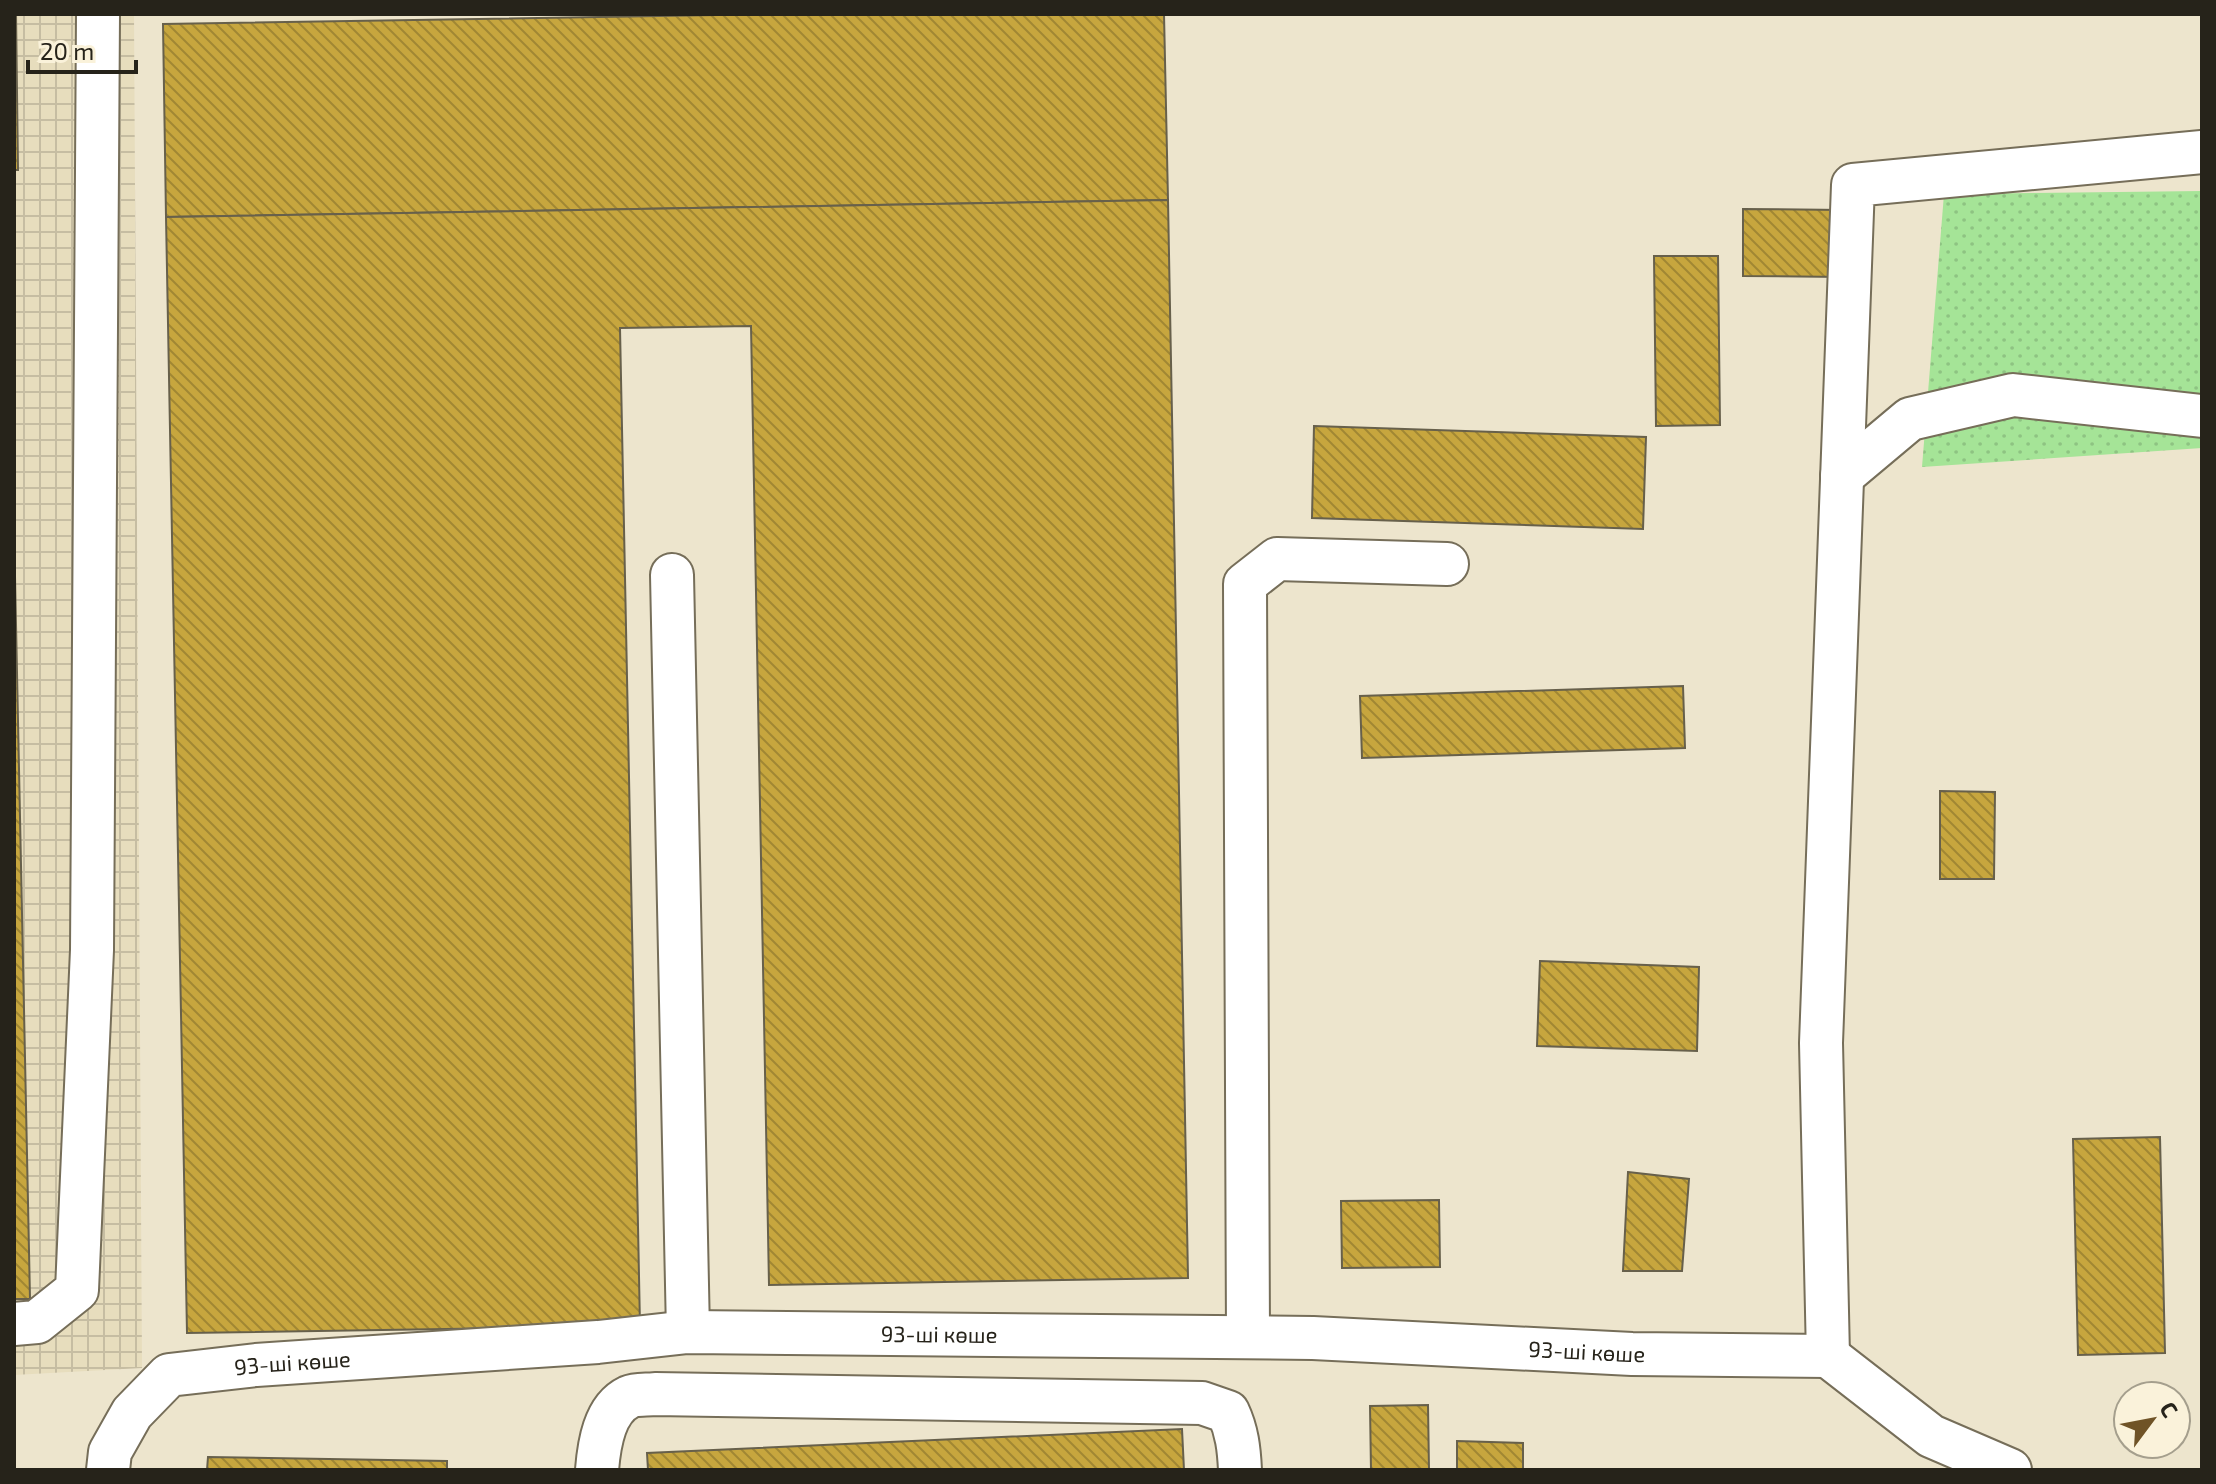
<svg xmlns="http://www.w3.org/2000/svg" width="2216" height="1484" font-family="'Exo 2',sans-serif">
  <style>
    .industrial { fill: url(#industrial-grid) }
    .grass { fill: url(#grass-dots) }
    .building { fill: url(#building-back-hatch); stroke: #67604b; stroke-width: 2 }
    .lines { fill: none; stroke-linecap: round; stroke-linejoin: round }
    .minor-casing { stroke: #766e59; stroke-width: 46 }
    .minor { stroke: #fff; stroke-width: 42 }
    .labels { text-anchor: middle; stroke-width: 6; stroke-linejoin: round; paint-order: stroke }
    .street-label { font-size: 22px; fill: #26231a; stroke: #faf2da }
  </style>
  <defs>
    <pattern id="industrial-grid" width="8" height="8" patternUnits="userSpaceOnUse" patternTransform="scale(2)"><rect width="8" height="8" fill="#e7ddbd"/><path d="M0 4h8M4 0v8" fill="none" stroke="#c6bda2"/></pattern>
    <pattern id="grass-dots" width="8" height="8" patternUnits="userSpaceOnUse" patternTransform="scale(2)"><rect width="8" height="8" fill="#a5e497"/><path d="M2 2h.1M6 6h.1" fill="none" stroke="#8ec382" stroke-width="1.8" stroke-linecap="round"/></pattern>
    <pattern id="building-back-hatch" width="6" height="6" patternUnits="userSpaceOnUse" patternTransform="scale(2)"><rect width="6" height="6" fill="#c7a63e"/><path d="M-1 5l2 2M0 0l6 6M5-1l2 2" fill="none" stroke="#a18733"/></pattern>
  </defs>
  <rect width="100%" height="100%" fill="#ede5cd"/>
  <!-- industrial -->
  <polygon class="industrial" points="14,14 134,14 142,1368 14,1375"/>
  <!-- grass -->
  <polygon class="grass" points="2202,191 2202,448 1922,467 1944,194"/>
  <!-- building -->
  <g class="building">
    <polygon points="14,14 16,14 18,170 14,170"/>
    <polygon points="786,14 1164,14 1168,200 166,217 163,24"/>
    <polygon points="1168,200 1188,1278 769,1285 751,326 620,328 640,1326 187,1333 166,217"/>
    <polygon points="1743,209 1842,210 1842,277 1743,276"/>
    <polygon points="1654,256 1718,256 1720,425 1656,426"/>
    <polygon points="1314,426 1646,437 1643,529 1312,518"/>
    <polygon points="14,528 30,1299 14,1299"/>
    <polygon points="1683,686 1685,748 1362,758 1360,696"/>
    <polygon points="1940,791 1995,792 1994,879 1940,879"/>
    <polygon points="1540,961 1699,967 1697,1051 1537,1046"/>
    <polygon points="2160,1137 2165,1353 2078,1355 2073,1139"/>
    <polygon points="1628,1172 1689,1179 1682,1271 1623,1271"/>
    <polygon points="1439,1200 1440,1267 1342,1268 1341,1201"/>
    <polygon points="1428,1405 1429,1470 1371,1470 1370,1406"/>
    <polygon points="1182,1429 1184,1470 648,1470 647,1453"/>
    <polygon points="1457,1441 1523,1443 1523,1470 1457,1470"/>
    <polygon points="208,1457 447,1461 447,1470 207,1470"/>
  </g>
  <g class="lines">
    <!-- minor casing -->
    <g class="minor-casing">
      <g id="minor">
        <polyline points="1842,476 1910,419 2013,395 2202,416"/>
        <polyline points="672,575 688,1332"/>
        <polyline points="14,1324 37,1322 77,1290 92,950 98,14"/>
        <polyline points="1248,1337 1245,584 1277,559 1447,564"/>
        <polyline points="1828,1356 1821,1043 1853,185 2202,152"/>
        <polyline points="1828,1356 1931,1436 2010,1470"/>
        <path id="s1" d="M108,1470L110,1452L132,1413L169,1375L256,1365L598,1342L688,1332L1313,1338L1632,1354L1828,1356"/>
        <path d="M597,1470C599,1445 604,1409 629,1397C636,1394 647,1395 655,1394L1202,1403L1228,1412C1237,1431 1239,1449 1240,1470"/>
      </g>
    </g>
    <!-- minor -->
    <use href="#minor" class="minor"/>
  </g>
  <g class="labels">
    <!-- street labels -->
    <g class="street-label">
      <text dy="8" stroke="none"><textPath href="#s1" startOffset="888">93-ші көше</textPath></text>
      <text dy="8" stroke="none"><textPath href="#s1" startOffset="1536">93-ші көше</textPath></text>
      <text dy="8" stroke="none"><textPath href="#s1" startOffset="240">93-ші көше</textPath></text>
    </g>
  </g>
  <!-- border -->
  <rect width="2216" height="1484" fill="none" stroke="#26231a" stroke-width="32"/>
  <!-- north arrow -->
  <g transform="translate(2152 1420) rotate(58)"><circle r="38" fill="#faf2da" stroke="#a59f8d" stroke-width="2"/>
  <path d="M0-6L14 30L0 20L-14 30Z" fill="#6f5326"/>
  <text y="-12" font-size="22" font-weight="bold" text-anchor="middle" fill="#26231a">С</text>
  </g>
  <!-- scale -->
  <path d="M28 60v12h108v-12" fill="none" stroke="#26231a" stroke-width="4"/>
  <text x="40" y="60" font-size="24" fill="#26231a" stroke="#faf2da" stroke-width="6" paint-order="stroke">20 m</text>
</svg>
